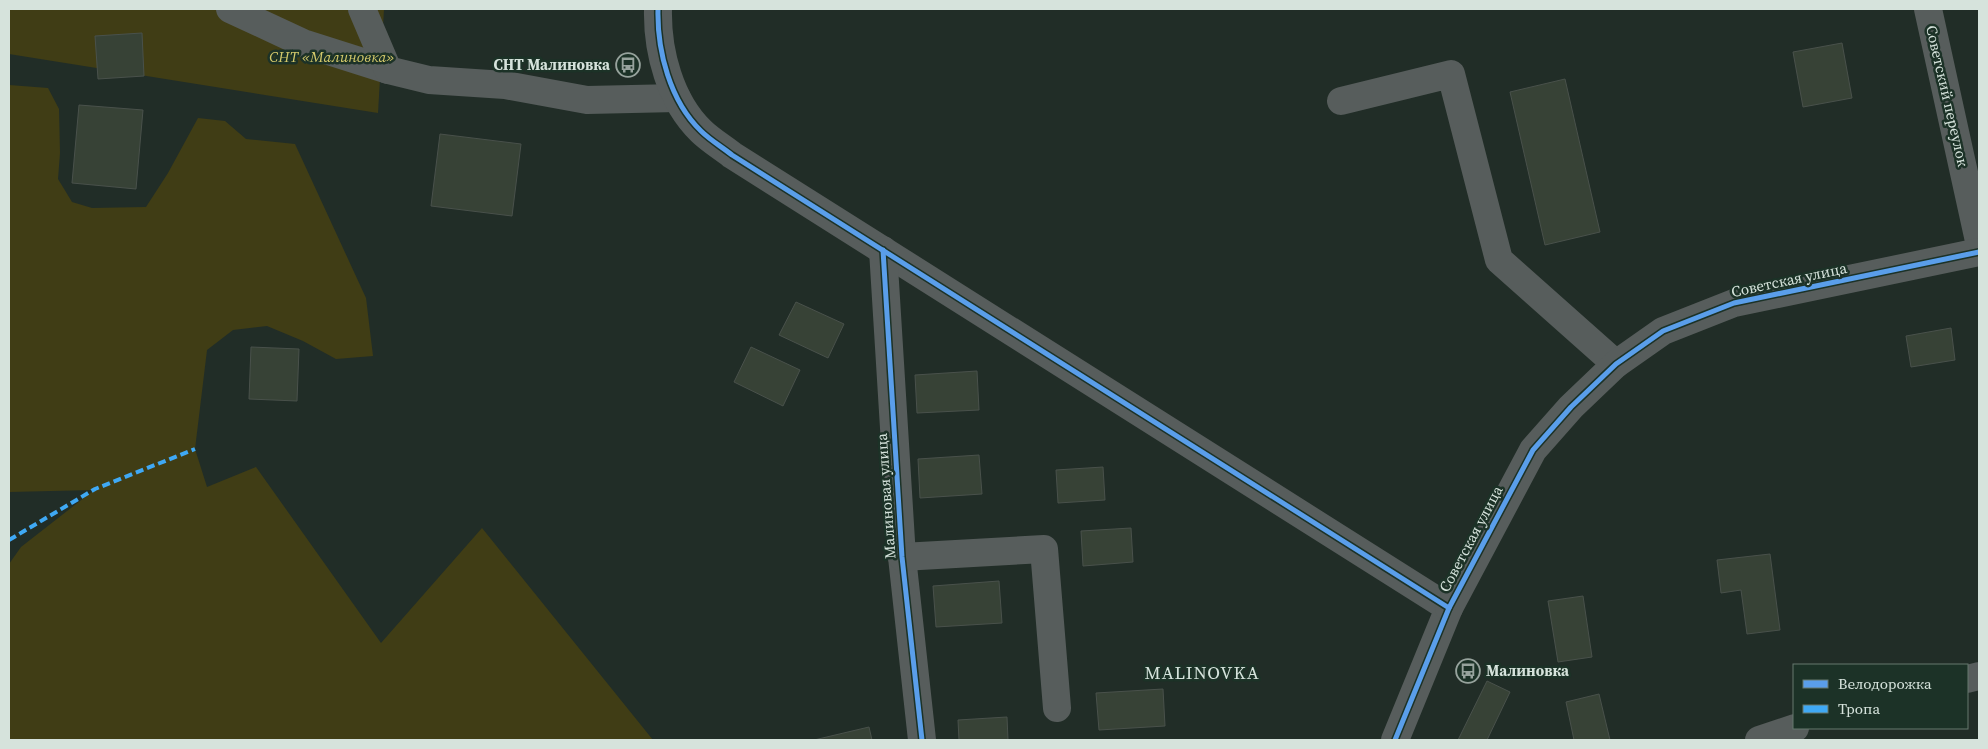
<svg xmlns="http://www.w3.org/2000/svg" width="1988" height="749" font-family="'Source Serif 4',serif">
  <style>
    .green { fill: #403d15 }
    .building { fill: #374236; stroke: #49514b }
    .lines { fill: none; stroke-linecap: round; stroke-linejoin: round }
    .minor { stroke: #575d5c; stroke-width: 28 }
    .quiet { stroke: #3fa9f5; stroke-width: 4; stroke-dasharray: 8 4; stroke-linecap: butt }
    .cycleway-casing { stroke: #1c3227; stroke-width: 8 }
    .cycleway { stroke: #5a9eea; stroke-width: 5 }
    .labels { text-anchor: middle; stroke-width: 5; stroke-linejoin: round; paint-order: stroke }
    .park-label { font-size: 15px; font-style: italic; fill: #d4c96b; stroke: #1c3227 }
    .poi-label { font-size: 15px; font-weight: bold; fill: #d6e3dc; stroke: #1c3227; text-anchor: end }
    .street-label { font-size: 15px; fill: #d6e3dc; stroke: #1c3227 }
    .quarter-label { font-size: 18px; letter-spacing: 1px; fill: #d6e3dc; stroke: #1c3227 }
  </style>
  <rect width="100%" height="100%" fill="#212d27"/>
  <!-- green -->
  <g class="green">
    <polygon points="9,9 384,9 378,113 9,54"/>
    <polygon points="9,85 48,88 59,109 60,153 58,179 72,202 92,208 146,207 168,173 198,118 225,121 246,139 295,144 366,298 373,356 336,359 303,341 267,326 233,330 207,350 195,449 207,487 256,467 381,643 482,528 653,740 9,740 9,564 21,547 94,490 9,492"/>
  </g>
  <!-- building -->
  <g class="building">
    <polygon points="142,33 144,76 98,79 95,36"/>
    <polygon points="1842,43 1852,98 1803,107 1793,52"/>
    <polygon points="1565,79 1600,232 1545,245 1510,92"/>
    <polygon points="79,105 143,110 136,189 72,183"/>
    <polygon points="440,134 521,144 512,216 431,206"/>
    <polygon points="796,302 844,324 828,358 779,335"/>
    <polygon points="1951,328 1955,360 1911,367 1906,336"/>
    <polygon points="251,347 299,349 297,401 249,399"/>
    <polygon points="751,347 800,370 783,406 734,382"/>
    <polygon points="977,371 979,410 917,413 915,375"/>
    <polygon points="979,455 982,494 920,498 918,459"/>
    <polygon points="1103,467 1105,500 1058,503 1056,470"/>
    <polygon points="1131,528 1133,562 1083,566 1081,531"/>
    <polygon points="1770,554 1780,630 1747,634 1741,590 1721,593 1717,560"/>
    <polygon points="999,581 1002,623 936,627 933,586"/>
    <polygon points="1583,596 1592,657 1558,662 1548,601"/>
    <polygon points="1487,681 1510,692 1487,740 1458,740"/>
    <polygon points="1163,689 1165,726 1099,730 1096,693"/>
    <polygon points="1599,694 1610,740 1574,740 1566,702"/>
    <polygon points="1007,717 1008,740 959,740 958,720"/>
    <polygon points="869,727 872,740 814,740"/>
  </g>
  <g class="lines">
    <!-- minor -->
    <g class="minor">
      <polyline points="230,9 303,43 388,70"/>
      <polyline points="362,9 388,70 429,80 505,85 587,100 677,98"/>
      <path d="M658,9C657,51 670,101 701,131C710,140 722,147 732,155L1449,608L1395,740"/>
      <polyline points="1928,9 1979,241"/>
      <polyline points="1341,101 1451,74 1499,260 1616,364"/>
      <polyline points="883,250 902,557 922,740"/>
      <polyline points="902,557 1044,549 1057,708"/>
      <polyline points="1449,608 1533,450 1571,407 1616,364 1663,331 1734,303 1979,252"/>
      <polyline points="1967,679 1979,676"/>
      <polyline points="1759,740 1795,728"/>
    </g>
    <!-- quiet -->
    <polyline class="quiet" points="9,540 95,489 195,449"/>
    <!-- cycleway casing -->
    <g class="cycleway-casing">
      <g id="cycleway">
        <path d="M658,9C657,51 670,101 701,131C710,140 722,147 732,155L1449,608L1395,740"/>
        <polyline points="883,250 902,557 922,740"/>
        <polyline points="1449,608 1533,450 1571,407 1616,364 1663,331 1734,303 1979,252"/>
      </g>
    </g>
    <!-- cycleway -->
    <use href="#cycleway" class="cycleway"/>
  </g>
  <!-- icons -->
  <defs>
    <g id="bus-ring" transform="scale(1.25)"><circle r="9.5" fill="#1c3227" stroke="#97a39d" stroke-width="1.5"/><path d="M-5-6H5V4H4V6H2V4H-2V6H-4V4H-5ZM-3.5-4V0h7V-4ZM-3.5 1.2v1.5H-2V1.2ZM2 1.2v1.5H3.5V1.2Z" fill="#97a39d"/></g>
  </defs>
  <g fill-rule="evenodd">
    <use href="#bus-ring" x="628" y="65"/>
    <use href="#bus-ring" x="1468" y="671"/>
  </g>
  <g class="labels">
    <!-- park labels -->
    <g class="park-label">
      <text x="332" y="62">СНТ «Малиновка»</text>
    </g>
    <!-- poi labels -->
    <g class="poi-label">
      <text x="610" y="70">СНТ Малиновка</text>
      <text x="1486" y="676" text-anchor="start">Малиновка</text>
    </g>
    <!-- street labels -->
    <g class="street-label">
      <text transform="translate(1947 96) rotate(77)" y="5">Советский переулок</text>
      <text transform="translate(1789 280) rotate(-12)" y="5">Советская улица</text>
      <text transform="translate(886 496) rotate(-94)" y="5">Малиновая улица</text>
      <text transform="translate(1471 539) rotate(-62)" y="5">Советская улица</text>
    </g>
    <!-- quarter labels -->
    <g class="quarter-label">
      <text x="1202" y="679">MALINOVKA</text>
    </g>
  </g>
  <!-- border -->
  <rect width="1988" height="749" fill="none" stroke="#d6e3dc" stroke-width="20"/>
  <!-- legend -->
  <rect x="1793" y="664" width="175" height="65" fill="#1c3227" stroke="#66796f"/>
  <rect x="1803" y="680" width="25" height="8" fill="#5a9eea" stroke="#66796f"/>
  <text x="1838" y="689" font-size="15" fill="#d6e3dc">Велодорожка</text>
  <rect x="1803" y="705" width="25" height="8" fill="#3fa9f5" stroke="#66796f"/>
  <text x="1838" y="714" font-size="15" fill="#d6e3dc">Тропа</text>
</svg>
